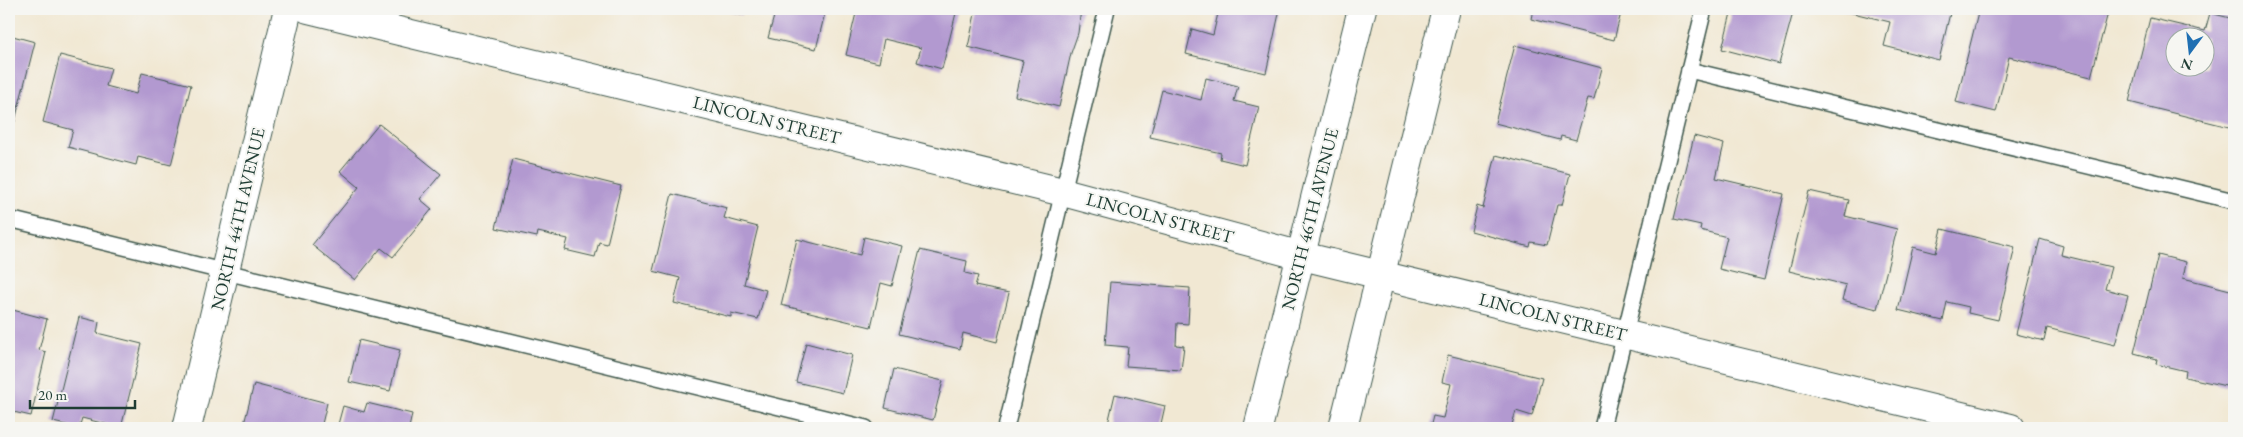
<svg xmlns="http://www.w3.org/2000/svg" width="2243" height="437" font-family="'EB Garamond',serif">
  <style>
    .building { fill: #b299d0; fill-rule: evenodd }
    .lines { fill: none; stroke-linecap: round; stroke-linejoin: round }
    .service-casing { stroke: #3e574c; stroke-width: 18 }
    .minor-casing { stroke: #3e574c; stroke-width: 30 }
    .tertiary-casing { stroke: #3e574c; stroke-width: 30 }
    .service { stroke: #fff; stroke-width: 15 }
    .minor { stroke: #fff; stroke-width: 28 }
    .tertiary { stroke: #fff; stroke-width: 28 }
    .labels { text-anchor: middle; stroke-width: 4; stroke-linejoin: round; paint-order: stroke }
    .street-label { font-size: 18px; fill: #1f3d34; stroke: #f6f6f2 }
  </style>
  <rect width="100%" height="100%" fill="#f6f6f2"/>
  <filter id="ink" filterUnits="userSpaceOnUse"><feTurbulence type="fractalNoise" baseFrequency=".02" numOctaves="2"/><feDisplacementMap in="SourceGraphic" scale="10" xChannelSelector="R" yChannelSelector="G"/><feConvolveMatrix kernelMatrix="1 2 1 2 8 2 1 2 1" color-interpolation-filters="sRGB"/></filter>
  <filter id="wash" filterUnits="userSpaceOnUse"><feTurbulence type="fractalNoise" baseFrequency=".0096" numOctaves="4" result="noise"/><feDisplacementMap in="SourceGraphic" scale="20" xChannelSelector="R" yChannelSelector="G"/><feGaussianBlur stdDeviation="1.12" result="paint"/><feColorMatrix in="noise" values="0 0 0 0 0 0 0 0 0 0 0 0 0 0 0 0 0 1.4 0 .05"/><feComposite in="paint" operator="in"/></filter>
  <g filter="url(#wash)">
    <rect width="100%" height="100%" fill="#f1e8d3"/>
    <g id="blocks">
      <!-- building -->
      <g class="building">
        <polygon points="716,9 742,9 741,15"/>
        <polygon points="776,9 826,9 816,49 768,38"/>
        <polygon points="857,9 957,9 942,69 917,62 921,48 884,39 879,63 846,55"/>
        <polygon points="976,9 1081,9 1078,33 1071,53 1059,107 1015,96 1023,61 968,47"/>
        <polygon points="1219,9 1280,9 1266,73 1186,54 1192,29 1213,35"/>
        <polygon points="1533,9 1622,9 1614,40 1531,19"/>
        <polygon points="1732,9 1794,9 1779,64 1722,49"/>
        <polygon points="1845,9 1951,9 1939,60 1884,46 1890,22 1845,11"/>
        <polygon points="1979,9 2109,9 2091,77 2009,57 1996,112 1956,102"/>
        <path d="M2210,13L2234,19L2233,128L2129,102L2150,18L2205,31ZM2176,38H2206V68H2176Z"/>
        <polygon points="9,35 35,42 9,144"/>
        <polygon points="1515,45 1602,68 1594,99 1588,98 1576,140 1561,136 1560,140 1495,123"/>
        <polygon points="60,55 111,68 106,86 136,94 142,73 191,85 171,165 138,157 136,165 68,147 73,130 43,122"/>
        <polygon points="1206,78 1238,86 1234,101 1259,107 1245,165 1220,159 1221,153 1150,137 1162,90 1201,100"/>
        <polygon points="379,124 441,174 420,199 432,209 393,257 381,248 355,280 312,245 359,187 340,171"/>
        <polygon points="1694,136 1724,144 1716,178 1784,194 1764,280 1719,269 1727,237 1700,230 1701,225 1674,219"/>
        <polygon points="1496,155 1570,174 1562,205 1557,205 1547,245 1531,242 1530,247 1471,231 1477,206 1483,208"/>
        <polygon points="513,159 621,186 607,244 599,242 595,257 565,250 568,239 538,232 537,237 496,228"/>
        <polygon points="1809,191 1849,200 1845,216 1897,229 1877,309 1842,300 1846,285 1789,271"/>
        <polygon points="672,194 727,208 724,218 758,227 744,284 766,290 758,319 731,313 731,317 674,303 680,278 653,271"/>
        <polygon points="1942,229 2015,247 1998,320 1968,313 1969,307 1947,302 1943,321 1898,310 1913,247 1936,253"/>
        <polygon points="864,237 902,246 892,286 881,283 871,327 781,305 797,239 860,255"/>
        <polygon points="2040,239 2063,246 2061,255 2111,267 2105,289 2128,295 2115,345 2047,328 2044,341 2016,334"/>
        <polygon points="920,250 967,261 965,273 978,276 975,286 1009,293 997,342 963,333 960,349 899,334"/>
        <polygon points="2158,255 2186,262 2183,278 2234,291 2234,352 2226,386 2185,377 2186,371 2156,364 2157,359 2134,353"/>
        <polygon points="1110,282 1190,288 1188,324 1177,323 1176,345 1184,346 1181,370 1126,366 1128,347 1105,345"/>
        <polygon points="9,309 47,319 39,350 46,352 31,416 9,411"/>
        <polygon points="79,317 99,322 97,333 142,344 121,428 82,418 79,428 53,422"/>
        <polygon points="359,340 400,350 390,391 349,382"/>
        <polygon points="806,343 852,355 843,393 796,382"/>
        <polygon points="1448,355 1542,378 1532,416 1516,411 1511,428 1430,428 1433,416 1443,418 1451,384 1442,382"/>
        <polygon points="894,369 943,381 933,420 885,408"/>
        <polygon points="254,384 327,403 321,428 243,428"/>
        <polygon points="1115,394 1165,406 1160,428 1107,428"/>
        <polygon points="367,403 412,414 409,428 337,428 343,406 364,412"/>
      </g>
    </g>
  </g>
  <g filter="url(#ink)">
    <use href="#blocks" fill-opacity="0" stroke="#3e574c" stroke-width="1"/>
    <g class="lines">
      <!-- service casing -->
      <g class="service-casing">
        <g id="service">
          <polyline points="1689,70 2234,201"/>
          <polyline points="9,219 866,428"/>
          <polyline points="1006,428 1107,9"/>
          <polyline points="1602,428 1704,9"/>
        </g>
      </g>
      <!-- minor casing -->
      <g class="minor-casing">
        <g id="minor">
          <polyline points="308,9 1063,192 1302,256 2011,428"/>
          <polyline points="187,428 288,9"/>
        </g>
      </g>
      <!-- tertiary casing -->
      <g class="tertiary-casing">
        <g id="tertiary">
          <polyline points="1258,428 1362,9"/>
          <polyline points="1343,428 1446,9"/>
        </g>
      </g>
      <!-- service -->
      <use href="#service" class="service"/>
      <!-- minor -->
      <use href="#minor" class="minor"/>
      <!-- tertiary -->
      <use href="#tertiary" class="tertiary"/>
    </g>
  </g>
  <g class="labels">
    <!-- street labels -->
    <g class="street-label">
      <text transform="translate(767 120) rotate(14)" y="6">LINCOLN STREET</text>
      <text transform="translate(1160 218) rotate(15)" y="6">LINCOLN STREET</text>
      <text transform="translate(238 219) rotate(-77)" y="6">NORTH 44TH AVENUE</text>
      <text transform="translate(1310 219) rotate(-76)" y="6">NORTH 46TH AVENUE</text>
      <text transform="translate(1553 317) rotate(14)" y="6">LINCOLN STREET</text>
    </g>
  </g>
  <!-- margin -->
  <rect width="2243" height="437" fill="none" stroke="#f6f6f2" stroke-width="30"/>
  <!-- north arrow -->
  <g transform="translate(2190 52) rotate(195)"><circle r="24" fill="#f6f6f2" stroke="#a0aca6"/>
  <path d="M0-4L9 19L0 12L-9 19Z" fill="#1f6fb2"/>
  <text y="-8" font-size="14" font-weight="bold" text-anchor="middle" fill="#1f3d34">N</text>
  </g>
  <!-- scale -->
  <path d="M30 400v8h105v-8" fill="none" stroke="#1f3d34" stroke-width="2.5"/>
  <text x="38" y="400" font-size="15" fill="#1f3d34" stroke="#f6f6f2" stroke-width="4" paint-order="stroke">20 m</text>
</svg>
